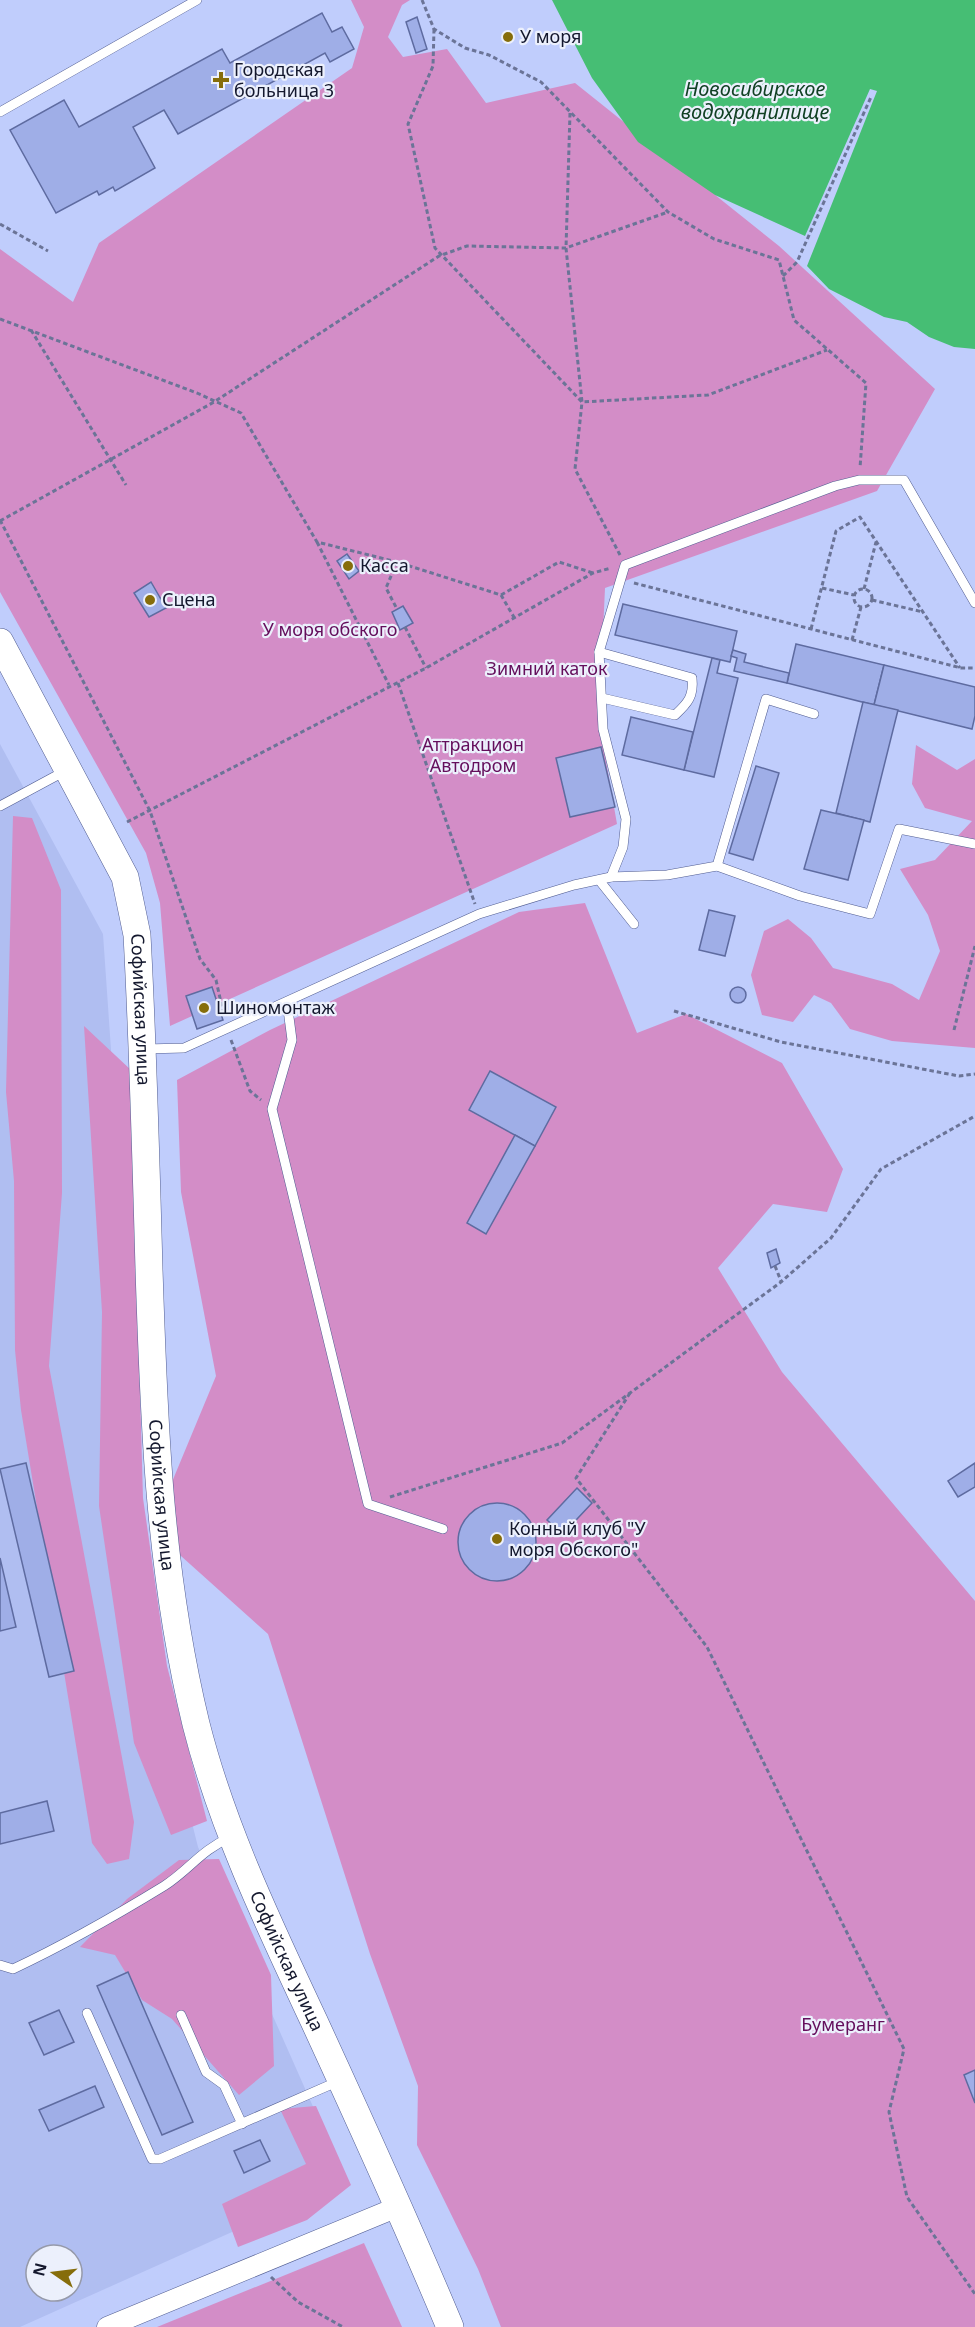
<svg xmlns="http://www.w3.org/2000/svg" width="975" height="2327" font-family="'Noto Sans',sans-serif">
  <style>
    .built { fill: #b0bef1; fill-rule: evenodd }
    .green { fill: #d38dc7 }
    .water { fill: #46be74 }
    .building { fill: #9faee7; stroke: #5e6ba0; stroke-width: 1.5 }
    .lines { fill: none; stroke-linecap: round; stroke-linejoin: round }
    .lane-casing { stroke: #515d91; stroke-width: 10 }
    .street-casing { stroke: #515d91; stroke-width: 21 }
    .secondary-casing { stroke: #515d91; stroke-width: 28 }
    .path { stroke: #6b7497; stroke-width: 3; stroke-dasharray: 4.5 3; stroke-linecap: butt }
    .lane { stroke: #fff; stroke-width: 9 }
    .street { stroke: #fff; stroke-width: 20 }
    .secondary { stroke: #fff; stroke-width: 27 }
    .poi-dot { fill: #866d0b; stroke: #ecf0fc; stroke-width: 2 }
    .labels { text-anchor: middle; stroke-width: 4.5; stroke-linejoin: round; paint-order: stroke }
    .poi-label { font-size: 18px; fill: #14182e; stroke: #ecf0fc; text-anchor: start }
    .park-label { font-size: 18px; fill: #640e5c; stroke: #ecf0fc }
    .street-label { font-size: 18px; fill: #14182e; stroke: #ecf0fc }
    .water-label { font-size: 20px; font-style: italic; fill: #114124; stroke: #ecf0fc }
  </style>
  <rect width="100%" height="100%" fill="#c0cdfc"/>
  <!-- built -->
  <path class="built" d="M0,744L103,934L154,1671L198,1847L346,2181L20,2327H0ZM36,2255H72V2291H36Z"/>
  <!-- green -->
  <g class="green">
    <polygon points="351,0 410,0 402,5 388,37 403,57 447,49 486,103 575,83 779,246 935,389 877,491 605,588 599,721 617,824 170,1026 160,903 146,853 0,592 0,249 73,302 99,243 352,68 364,27"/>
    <polygon points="916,745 957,770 975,759 975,1048 892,1041 850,1029 831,1003 814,995 793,1022 762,1015 751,975 764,931 788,919 811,938 833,968 892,984 919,1000 940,951 928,915 900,869 935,860 972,821 925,808 912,784"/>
    <polygon points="13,816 32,818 61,890 62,1193 49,1366 134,1822 129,1859 107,1864 92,1843 21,1410 15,1350 14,1181 6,1092"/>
    <polygon points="585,903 637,1033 686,1014 782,1063 843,1169 827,1212 773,1204 718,1268 782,1372 975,1601 975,2327 501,2327 478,2269 417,2145 418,2086 370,1954 268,1634 152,1530 216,1376 181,1192 177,1080 270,1030 519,912"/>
    <polygon points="84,1026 131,1070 143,1498 167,1666 207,1821 171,1835 134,1743 99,1506 102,1312"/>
    <polygon points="219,1859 271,1975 274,2066 239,2095 172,2019 142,2000 115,1955 80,1947 127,1899 179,1860"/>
    <polygon points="316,2106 351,2185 307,2220 238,2247 222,2204 306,2164 280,2109"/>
    <polygon points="364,2243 402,2327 157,2327"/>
  </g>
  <!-- water -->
  <polygon class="water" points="552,0 975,0 975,349 954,347 929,337 907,322 884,317 829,289 807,266 877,91 870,89 805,236 715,195 638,142 592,78"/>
  <!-- building -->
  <g class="building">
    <polygon points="322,13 332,32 342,27 354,49 330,62 325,53 178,134 164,110 133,127 155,168 115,191 113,187 99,195 97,191 56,213 10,130 64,100 79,127 222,49 230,63"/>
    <polygon points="417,17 427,49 416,53 406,22"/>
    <polygon points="347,554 359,571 349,579 337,561"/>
    <polygon points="151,582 166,608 149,617 134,593"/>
    <polygon points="623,604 737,631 730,662 615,635"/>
    <polygon points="403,606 413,623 400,630 392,612"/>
    <polygon points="796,644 884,665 874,705 787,683"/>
    <polygon points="733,650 746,654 744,662 789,673 787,683 734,671 737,658 731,656"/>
    <polygon points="712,658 720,660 717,673 738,678 714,777 684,770"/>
    <polygon points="884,665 975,687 975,716 972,729 874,705"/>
    <polygon points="863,702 898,710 870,822 836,813"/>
    <polygon points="631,717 693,732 684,770 622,755"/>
    <polygon points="601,747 615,807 570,817 556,758"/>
    <polygon points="756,766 779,773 753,860 729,853"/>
    <polygon points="821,810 864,820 848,880 804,869"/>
    <polygon points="709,910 735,916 725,956 699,950"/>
    <circle cx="738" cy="995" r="8"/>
    <polygon points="212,987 223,1020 197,1029 186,996"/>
    <polygon points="490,1071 556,1107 535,1146 469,1110"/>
    <polygon points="515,1135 535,1146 486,1234 467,1223"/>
    <polygon points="776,1249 780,1263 771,1268 767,1253"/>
    <polygon points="26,1463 74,1671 49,1677 0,1469"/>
    <polygon points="975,1463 975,1487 958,1497 948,1481"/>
    <polygon points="577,1488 592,1503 563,1534 547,1520"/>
    <circle cx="497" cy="1542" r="39"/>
    <polygon points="0,1558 16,1627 0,1631"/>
    <polygon points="47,1801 54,1831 0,1844 0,1813"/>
    <polygon points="128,1972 193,2122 162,2135 97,1986"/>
    <polygon points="59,2010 74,2042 44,2055 29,2023"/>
    <polygon points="975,2070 975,2103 964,2075"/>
    <polygon points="95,2086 104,2107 49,2131 39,2110"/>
    <polygon points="260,2140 270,2161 244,2173 234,2151"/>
  </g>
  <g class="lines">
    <!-- lane casing -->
    <g class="lane-casing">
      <g id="lane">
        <polyline points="0,112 197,0"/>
        <path d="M599,652L692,678C694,696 688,703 675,715L602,698"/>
        <polyline points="0,806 67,770"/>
        <polyline points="717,866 766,699 814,714"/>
        <polyline points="611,877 623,847 626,819 603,729 599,652 625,565 835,486 859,480 904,480 975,603"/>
        <polyline points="599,880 634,924"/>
        <polyline points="287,1002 292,1040 272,1109 368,1504 443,1529"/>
        <polyline points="145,1049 184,1048 479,914 574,885 611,877 667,875 717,866 800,896 870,914 899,829 975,844"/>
        <path d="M0,1965L13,1969C64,1945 115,1916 164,1886C189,1870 201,1850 231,1837"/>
        <polyline points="87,2013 152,2159 160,2159 339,2081"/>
        <polyline points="181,2015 206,2072 224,2085 242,2124"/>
      </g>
    </g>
    <!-- street casing -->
    <g class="street-casing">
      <polyline id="street" points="107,2327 400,2206"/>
    </g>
    <!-- secondary casing -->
    <g class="secondary-casing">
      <g id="secondary">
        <path id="s1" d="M0,642L125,877L137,935C143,1046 146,1158 149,1269C154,1425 159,1571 196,1724C222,1827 269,1925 314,2021C361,2123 407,2224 450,2327"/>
      </g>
    </g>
    <!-- path -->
    <g class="path">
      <polyline points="422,0 434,29 465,48 489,55 541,82 668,212 714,239 779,260 794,320 866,383 860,468"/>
      <polyline points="434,29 433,66 408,124 435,248 582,402 708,395 827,350"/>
      <polyline points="570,113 566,248 582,402 575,469 620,555"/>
      <polyline points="0,224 48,251"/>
      <polyline points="783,276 797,262 871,97"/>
      <polyline points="0,319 197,393 241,413 317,542 397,562 501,595 515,619"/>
      <polyline points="31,330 126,485"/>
      <polyline points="0,520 150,811 200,959 216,980 224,1016"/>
      <polyline points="0,521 214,402 439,256 467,246 566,248 668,212"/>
      <polyline points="317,542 389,685"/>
      <polyline points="397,562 386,588 397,609"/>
      <polyline points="634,583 961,668 975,668"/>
      <polyline points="822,588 854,595"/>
      <polyline points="864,589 876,542"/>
      <circle cx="863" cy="598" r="9"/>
      <polyline points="501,595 559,562 593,573"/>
      <polyline points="872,600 923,612"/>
      <polyline points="405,627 426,668"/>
      <polyline points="811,629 836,531 860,517 960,668"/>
      <polyline points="852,640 861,607"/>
      <polyline points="398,683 475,904"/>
      <polyline points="127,822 426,668 593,573 611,568"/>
      <polyline points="674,1011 781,1042 959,1076 975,1074"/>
      <polyline points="954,1030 975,946"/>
      <polyline points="231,1040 250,1091 261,1100"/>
      <polyline points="775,1266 781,1281"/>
      <polyline points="630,1393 576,1478 707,1647 904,2049 889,2112 907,2197 975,2294"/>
      <polyline points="390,1497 562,1443 781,1282 831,1238 881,1169 975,1116"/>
      <polyline points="271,2277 298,2302 343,2327"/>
    </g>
    <!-- lane -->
    <use href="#lane" class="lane"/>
    <!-- street -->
    <use href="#street" class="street"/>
    <!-- secondary -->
    <use href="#secondary" class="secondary"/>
  </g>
  <!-- markers -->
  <g class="poi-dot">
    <circle cx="508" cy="37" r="6"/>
    <path d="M218 71h6v6h6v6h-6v6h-6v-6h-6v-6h6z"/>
    <circle cx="348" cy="566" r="6"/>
    <circle cx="150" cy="600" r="6"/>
    <circle cx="204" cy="1008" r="6"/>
    <circle cx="497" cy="1539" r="6"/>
  </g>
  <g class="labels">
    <!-- poi labels -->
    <g class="poi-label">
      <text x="520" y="43">У моря</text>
      <text x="234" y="76">Городская<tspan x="234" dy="21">больница 3</tspan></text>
      <text x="360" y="572">Касса</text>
      <text x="162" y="606">Сцена</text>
      <text x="216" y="1014">Шиномонтаж</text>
      <text x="509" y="1535">Конный клуб "У<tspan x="509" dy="21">моря Обского"</tspan></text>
    </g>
    <!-- park labels -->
    <g class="park-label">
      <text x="330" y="636">У моря обского</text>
      <text x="547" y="675">Зимний каток</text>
      <text x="473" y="751">Аттракцион<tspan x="473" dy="21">Автодром</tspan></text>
      <text x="843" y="2031">Бумеранг</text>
    </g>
    <!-- street labels -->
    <g class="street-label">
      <text dy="6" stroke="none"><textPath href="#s1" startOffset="400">Софийская улица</textPath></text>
      <text dy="6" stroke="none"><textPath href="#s1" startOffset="886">Софийская улица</textPath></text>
      <text dy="6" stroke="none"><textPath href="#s1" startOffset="1372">Софийская улица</textPath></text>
    </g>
    <!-- water labels -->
    <g class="water-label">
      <text x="755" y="96">Новосибирское<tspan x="755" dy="23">водохранилище</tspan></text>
    </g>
  </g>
  <!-- north arrow -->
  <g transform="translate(54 2273) rotate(284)"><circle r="28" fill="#ecf0fc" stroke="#969aaa" stroke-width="1.5"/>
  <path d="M0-4.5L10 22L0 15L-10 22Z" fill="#866d0b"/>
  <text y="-9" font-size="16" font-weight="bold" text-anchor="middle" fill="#14182e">N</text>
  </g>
</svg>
